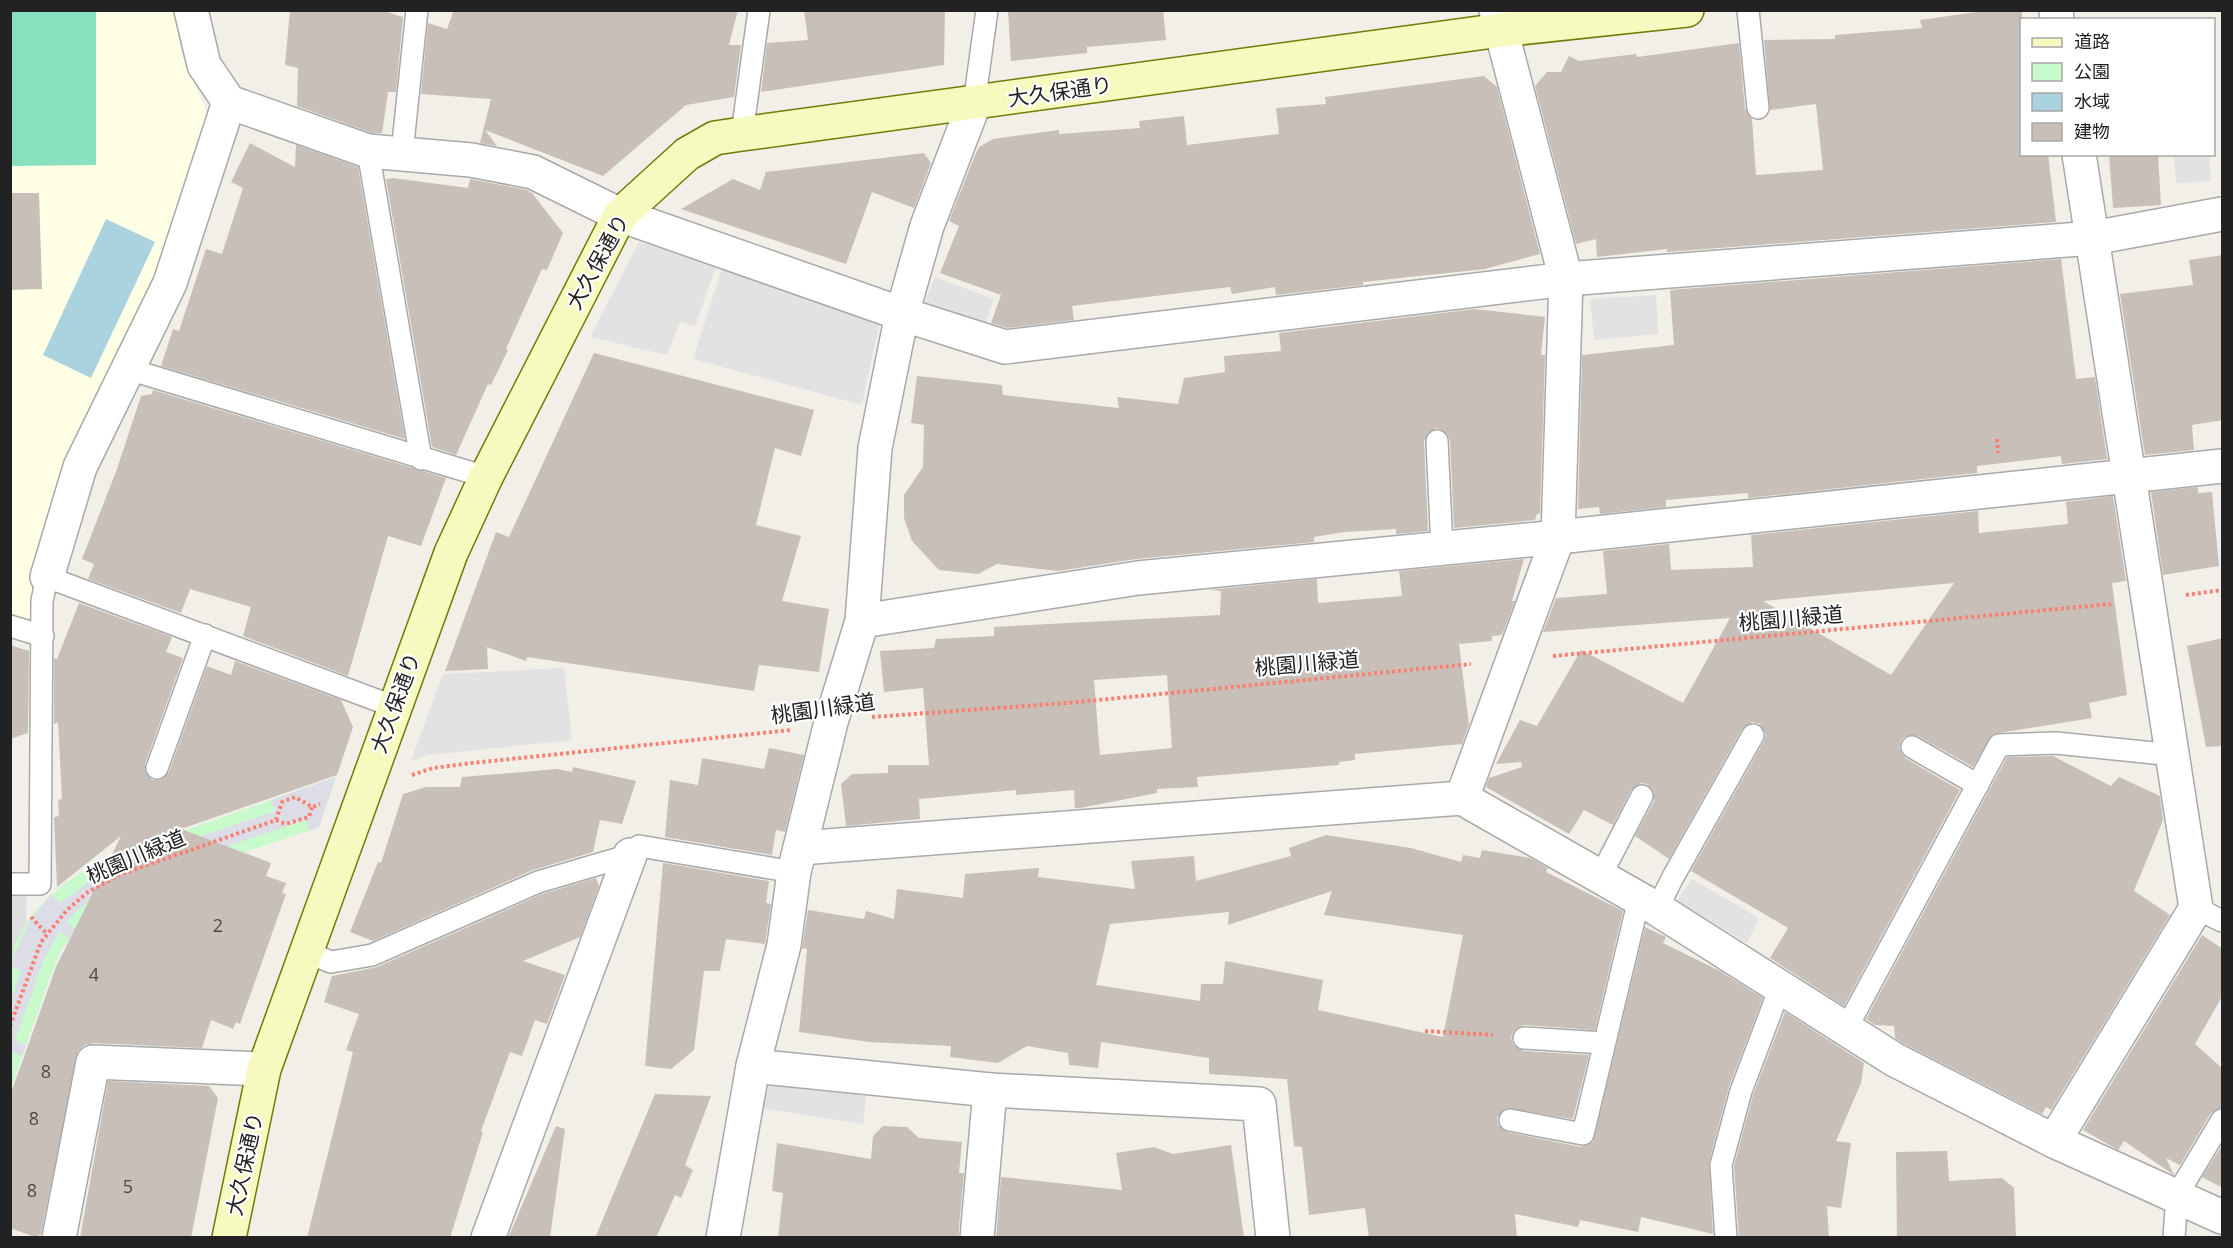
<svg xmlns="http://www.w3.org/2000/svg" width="2233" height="1248" font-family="'Open Sans','Noto Sans JP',sans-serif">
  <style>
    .residential { fill: #e0dfdf }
    .education { fill: #ffffe5 }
    .park { fill: #c8facc }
    .pitch { fill: #88e0be }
    .parking { fill: #e2e2e2 }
    .plaza { fill: #dddde8 }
    .water { fill: #aad3df }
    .building { fill: #c7bfb8; fill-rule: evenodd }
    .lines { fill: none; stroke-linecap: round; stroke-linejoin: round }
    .lane-casing { stroke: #a9a9a9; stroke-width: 24 }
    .street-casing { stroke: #a9a9a9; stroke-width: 36 }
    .secondary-casing { stroke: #707d05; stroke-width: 36 }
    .path { stroke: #fa8072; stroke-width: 4; stroke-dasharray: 3 3; stroke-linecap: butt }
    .lane { stroke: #fff; stroke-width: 21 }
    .street { stroke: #fff; stroke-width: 33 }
    .secondary { stroke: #f7fabf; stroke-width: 33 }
    .labels { text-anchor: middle; stroke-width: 4.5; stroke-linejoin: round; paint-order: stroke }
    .number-label { font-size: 18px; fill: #4b4948 }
    .street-label { font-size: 21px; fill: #222; stroke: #fff }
  </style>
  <rect width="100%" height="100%" fill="#f2efe9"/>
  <!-- residential -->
  <polygon class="residential" points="11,890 27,891 26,918 29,922 11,962"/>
  <!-- education -->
  <polygon class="education" points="10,11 173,11 182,55 211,122 163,272 32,579 35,641 10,634"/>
  <!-- park -->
  <path class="park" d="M336,777L319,827L199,868L76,930L61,950L52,972L11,1088C11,1048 7,1005 11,964C15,916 69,876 109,857Z"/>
  <!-- pitch -->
  <polygon class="pitch" points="10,11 96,11 96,165 11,166"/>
  <!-- parking -->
  <g class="parking">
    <polygon points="2174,155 2209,155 2211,181 2176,183"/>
    <polygon points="639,242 717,264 695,326 680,322 667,355 590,337"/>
    <polygon points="722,268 879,325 862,405 693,359"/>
    <polygon points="935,277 994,299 984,327 924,305"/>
    <polygon points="1656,295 1658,334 1594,340 1590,299"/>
    <polygon points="564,668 572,740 428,755 411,761 443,674"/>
    <polygon points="1692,879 1759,918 1747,943 1677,901"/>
    <polygon points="766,1080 866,1096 863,1124 760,1108"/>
  </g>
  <!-- plaza -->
  <polygon class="plaza" points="336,777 319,827 310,831 306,820 195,857 89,901 77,911 67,922 76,930 69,939 60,931 44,959 15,1040 26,1045 22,1056 11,1051 11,1001 21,971 11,966 11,962 29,922 51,894 60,903 94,878 174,834 185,830 190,840 275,811 271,800"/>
  <!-- water -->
  <polygon class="water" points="106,219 155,242 91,378 43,355"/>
  <!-- building -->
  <g class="building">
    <polygon points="290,10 381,10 403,17 396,92 388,92 382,133 372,133 297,106 298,68 285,65"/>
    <polygon points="454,10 738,10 729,45 741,45 734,97 686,105 603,176 485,130 497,146 480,143 491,99 421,94 428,23 447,29"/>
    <polygon points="804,10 945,10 944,65 761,92 767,43 808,40"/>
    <polygon points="1008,10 1163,10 1166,40 1087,47 1087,53 1011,61"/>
    <polygon points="1991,10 2022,10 2022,154 2048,154 2056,222 1667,252 1667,249 1597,257 1596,239 1576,244 1535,86 1547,72 1561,72 1569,56 1579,61 1636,54 1637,57 1739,43 1745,109 1752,119 1756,175 1823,170 1816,104 1770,110 1764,40 1835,39 1835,35 1922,28 1920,20"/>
    <polygon points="1484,76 1497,87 1540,254 1485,269 1363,282 1363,285 1276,295 1275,287 1232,294 1230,287 1072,306 1074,320 1007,328 991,323 1001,295 940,273 959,226 949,221 975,155 979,147 993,139 1059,130 1059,134 1140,128 1139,121 1184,116 1187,145 1279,134 1276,108 1326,104 1325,97"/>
    <polygon points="250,143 295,167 296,145 358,167 405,439 161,366 173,329 179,331 206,249 222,254 243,188 231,182"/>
    <polygon points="924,153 931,163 914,208 872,192 846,264 681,209 733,179 760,190 766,172"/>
    <polygon points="2109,154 2158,154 2161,205 2113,208"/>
    <polygon points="393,178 468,188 470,179 527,190 532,193 563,233 547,270 542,269 506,349 508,350 491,385 488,384 456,455 432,447 386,179"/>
    <polygon points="10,193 39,193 42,289 10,290"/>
    <polygon points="2223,255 2223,420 2192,425 2194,450 2145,455 2120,294 2193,285 2189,260"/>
    <polygon points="2061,259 2076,379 2095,377 2107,459 2062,464 2061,456 1977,466 1977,473 1748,498 1748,493 1666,500 1666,507 1600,514 1599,507 1578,509 1582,355 1674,345 1670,290"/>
    <polygon points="1475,309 1545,317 1541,355 1545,355 1540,513 1537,514 1535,520 1454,528 1450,440 1447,434 1437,428 1430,431 1424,441 1428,531 1396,534 1396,529 1344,532 1314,537 1314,542 1136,559 1058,571 997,564 978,574 939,570 912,541 904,518 904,495 923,467 924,425 911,423 917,376 1002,385 1003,395 1119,408 1117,397 1178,404 1184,378 1225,372 1224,356 1281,351 1279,333"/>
    <polygon points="594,353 814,410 801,456 775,448 756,525 801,536 782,601 829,609 819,672 759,665 754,691 527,657 526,661 487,647 488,669 445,671 496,532 509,537"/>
    <polygon points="153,390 446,478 421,546 388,536 348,676 243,636 251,607 190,589 181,613 88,579 94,564 82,559 117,469 141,396 152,394"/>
    <polygon points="2198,487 2198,493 2212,492 2219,566 2163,575 2151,492"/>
    <path d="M2113,496L2126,581L2112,583L2127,695L2089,703L2092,718L1993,734L1973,767L1918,736H1906L1901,740L1899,748L1905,758L1960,790L1844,1006L1770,958L1788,928L1691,871L1764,741L1766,734L1760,724L1752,722L1742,729L1669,859L1635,836L1654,801L1653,790L1647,784L1641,783L1631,790L1613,825L1584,810L1569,834L1486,787L1489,778L1522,767L1521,762L1496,764L1520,720L1537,726L1581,650L1683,703L1730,618L1543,632L1556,598L1607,594L1603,551L1669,544L1671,570L1753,567L1751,535L1978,511L1979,533L2068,524L2066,502ZM1954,583L1891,675L1763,601Z"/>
    <path d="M1524,559L1512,601H1515L1502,635L1492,636V641L1459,644L1469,725L1462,744L1355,754V760L1339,762V765L1197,777L1198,787L1157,789V793L1080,808H1075L1074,790L1016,795V790L919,799L920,819L846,826L841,784L852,774L888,773V765H929L923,688L884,692L880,651L934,648L936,639L994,636V627L1220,615L1221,591L1209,590L1317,579L1318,603L1402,596L1399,571ZM1167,675L1172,748L1100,755L1094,680Z"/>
    <polygon points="79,603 172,637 166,652 183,658 145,764 145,771 152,780 160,780 169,772 207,666 231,675 235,661 341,700 353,727 337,775 181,829 271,863 266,876 286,883 282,893 286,894 240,1024 236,1022 233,1029 211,1020 202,1048 94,1043 85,1045 78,1051 41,1234 35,1237 10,1228 10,1096 56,967 121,836 57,887 54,817 59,816 58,800 62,799 58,722 54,724 54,658 57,659"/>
    <polygon points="2223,638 2223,746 2206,747 2187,646"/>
    <polygon points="10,645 29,651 28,733 10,739"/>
    <polygon points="769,748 804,755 785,832 776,830 772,855 665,837 670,780 698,785 702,758 764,769"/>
    <polygon points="2053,756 2111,786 2119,777 2160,796 2163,820 2134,891 2170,915 2051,1110 2046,1107 2042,1114 1904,1044 1895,1038 1894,1026 1875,1025 1866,1019 2007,757"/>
    <polygon points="573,767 636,781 622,824 600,820 593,852 533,870 373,941 350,932 378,862 381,863 403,794 426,787 460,787 462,777 557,769 572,772"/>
    <path d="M1326,835L1411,848L1461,862L1463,855L1480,858L1482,850L1530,858L1548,868L1546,872L1623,911L1595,1030L1524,1025L1514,1030L1511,1037L1513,1044L1523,1051L1589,1055L1573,1119L1506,1108L1497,1118L1498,1125L1507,1132L1581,1147L1593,1142L1645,927L1666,937L1663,943L1720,971L1763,998L1729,1087L1709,1162L1713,1234L1641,1217L1638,1232L1580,1220L1578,1227L1515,1214L1517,1238H1369L1365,1208L1309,1215L1302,1147L1294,1146L1287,1079L1209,1074V1058L1101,1042L1098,1068L1069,1065L1068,1053L1027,1046L998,1063L950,1057L951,1046L869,1042L799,1032L807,949L802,948L808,910L864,919L866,911L894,919L897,889L963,898L965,874L1039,868L1038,877L1135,889L1131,861L1194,856L1196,881L1291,856L1289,848ZM1332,891L1324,915L1463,935L1443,1037L1318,1010L1323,980L1225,961L1223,984H1201L1200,1001L1096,985L1110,924L1229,912L1228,925Z"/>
    <polygon points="663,863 769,881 766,903 771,904 765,944 726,939 720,971 704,971 694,1050 671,1069 645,1066"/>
    <polygon points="596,878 599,886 580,937 523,961 565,975 547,1024 535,1020 522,1056 510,1052 481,1131 483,1132 450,1238 307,1238 353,1052 346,1050 359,1014 324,1002 332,976 377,967 542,894"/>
    <polygon points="2202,935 2223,949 2223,995 2195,1044 2223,1069 2223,1107 2211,1113 2180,1165 2166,1158 2174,1175 2124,1141 2118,1150 2083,1130"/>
    <polygon points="1785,1012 1864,1063 1861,1083 1836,1141 1851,1143 1841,1208 1827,1206 1829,1238 1739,1238 1734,1166 1753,1095"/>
    <polygon points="108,1081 209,1086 218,1098 191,1238 80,1238"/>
    <polygon points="655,1094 711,1096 685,1165 693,1170 681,1198 675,1195 656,1238 595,1238"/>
    <polygon points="556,1126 565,1129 550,1238 508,1238"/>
    <polygon points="883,1126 907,1127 919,1138 962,1142 959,1173 964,1173 958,1238 778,1238 783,1193 772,1191 777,1143 871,1159 873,1136"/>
    <polygon points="2223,1144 2223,1188 2202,1177"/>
    <polygon points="1231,1145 1244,1238 996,1238 1001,1177 1122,1190 1116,1153 1154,1147 1173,1154"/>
    <polygon points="1947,1151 1949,1181 2002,1178 2014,1188 2016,1238 1897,1238 1896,1152"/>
  </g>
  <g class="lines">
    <!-- lane casing -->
    <g class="lane-casing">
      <g id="lane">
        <polyline points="1748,10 1758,108"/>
        <polyline points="974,104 987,10"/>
        <polyline points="742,134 759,10"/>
        <polyline points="368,151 421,459"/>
        <polyline points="402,153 417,10"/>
        <polyline points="128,369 486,477"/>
        <polyline points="1437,441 1442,548"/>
        <polyline points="10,626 43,636"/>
        <polyline points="1912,747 1978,785"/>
        <polyline points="157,768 205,635"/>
        <polyline points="1600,877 1642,796"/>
        <polyline points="10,884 40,884 42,601 47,577 395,707"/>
        <polyline points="2196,908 2222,921"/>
        <polyline points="1657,909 1673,877 1753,735"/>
        <polyline points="306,952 331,962 372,955 538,882 630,855 639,846 794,872"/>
        <polyline points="1846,1029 1999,745 2056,743 2173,755"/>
        <polyline points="1524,1038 1604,1043"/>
        <polyline points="1510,1120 1583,1134 1639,899"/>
        <polyline points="1726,1238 1721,1165 1741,1091 1780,988"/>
        <polyline points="2174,1238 2177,1195 2222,1120"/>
      </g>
    </g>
    <!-- street casing -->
    <g class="street-casing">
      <g id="street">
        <polyline points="191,10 204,65 229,102 368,151 471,160 533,172 620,215 902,314 1005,347 1566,279 2093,238 2222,214"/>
        <polyline points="2056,10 2057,20"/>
        <polyline points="47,577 80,467 170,283 229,102"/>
        <polyline points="862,621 1138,578 1558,537 2222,466"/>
        <polyline points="1462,798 1558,537 1566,279 1496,10"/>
        <polyline points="800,848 1462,798 1657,909 1895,1060 2054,1141 2222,1217"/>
        <polyline points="753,1066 990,1090 1259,1104 1273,1238"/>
        <polyline points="2054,1141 2196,908 2079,154"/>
        <polyline points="59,1238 93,1062 264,1069"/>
        <polyline points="488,1238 630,855"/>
        <polyline points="723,1238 753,1066 784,945 794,872 831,722 862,621 875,448 902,314 927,226 974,104"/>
        <polyline points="977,1238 990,1090"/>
      </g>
    </g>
    <!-- secondary casing -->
    <g class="secondary-casing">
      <polyline id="secondary" points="229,1238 264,1069 451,553 486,477 620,215 687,154 715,138 742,134 1501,30 1687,10"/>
    </g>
    <!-- path -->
    <g class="path">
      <polyline points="1997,439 1998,453"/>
      <polyline points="2186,595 2222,590"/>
      <polyline points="1553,656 2111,604"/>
      <polyline points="872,717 1067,703 1471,664"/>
      <polyline points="412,775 433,768 472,763 791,730"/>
      <polyline points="276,820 285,824 309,817 312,807"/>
      <polyline points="31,917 46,933"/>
      <polyline points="10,1026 41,942 67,910 88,892 119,875 276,820 282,802 295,797 312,807 320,804"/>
      <polyline points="1425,1031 1493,1035"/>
    </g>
    <!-- lane -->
    <use href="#lane" class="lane"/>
    <!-- street -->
    <use href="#street" class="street"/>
    <!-- secondary -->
    <use href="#secondary" class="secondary"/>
  </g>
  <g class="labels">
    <!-- number labels -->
    <g class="number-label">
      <text x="218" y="932">2</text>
      <text x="94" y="981">4</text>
      <text x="46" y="1078">8</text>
      <text x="34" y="1125">8</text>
      <text x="128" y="1193">5</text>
      <text x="32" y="1197">8</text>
    </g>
    <!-- street labels -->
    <g class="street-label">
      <text transform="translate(1060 92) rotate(-8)" y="7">大久保通り</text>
      <text transform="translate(598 262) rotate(-61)" y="7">大久保通り</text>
      <text transform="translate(1791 619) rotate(-5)" y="7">桃園川緑道</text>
      <text transform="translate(1307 664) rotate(-5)" y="7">桃園川緑道</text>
      <text transform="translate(396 703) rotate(-70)" y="7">大久保通り</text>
      <text transform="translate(823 709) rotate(-8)" y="7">桃園川緑道</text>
      <text transform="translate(136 857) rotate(-23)" y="7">桃園川緑道</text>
      <text transform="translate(245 1164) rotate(-78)" y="7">大久保通り</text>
    </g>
  </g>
  <!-- border -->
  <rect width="2233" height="1248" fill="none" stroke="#222222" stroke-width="24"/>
  <!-- legend -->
  <rect x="2020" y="18" width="195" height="138" fill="#ffffff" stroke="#a7a7a7" stroke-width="1.5"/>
  <rect x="2032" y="38" width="30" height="9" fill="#f7fabf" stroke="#a7a7a7" stroke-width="1.5"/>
  <text x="2074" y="48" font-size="18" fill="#222222">道路</text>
  <rect x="2032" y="63" width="30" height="18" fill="#c8facc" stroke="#a7a7a7" stroke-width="1.5"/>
  <text x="2074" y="78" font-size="18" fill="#222222">公園</text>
  <rect x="2032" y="93" width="30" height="18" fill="#aad3df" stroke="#a7a7a7" stroke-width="1.5"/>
  <text x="2074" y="108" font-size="18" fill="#222222">水域</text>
  <rect x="2032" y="123" width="30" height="18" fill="#c7bfb8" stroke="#a7a7a7" stroke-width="1.5"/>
  <text x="2074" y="138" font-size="18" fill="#222222">建物</text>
</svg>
